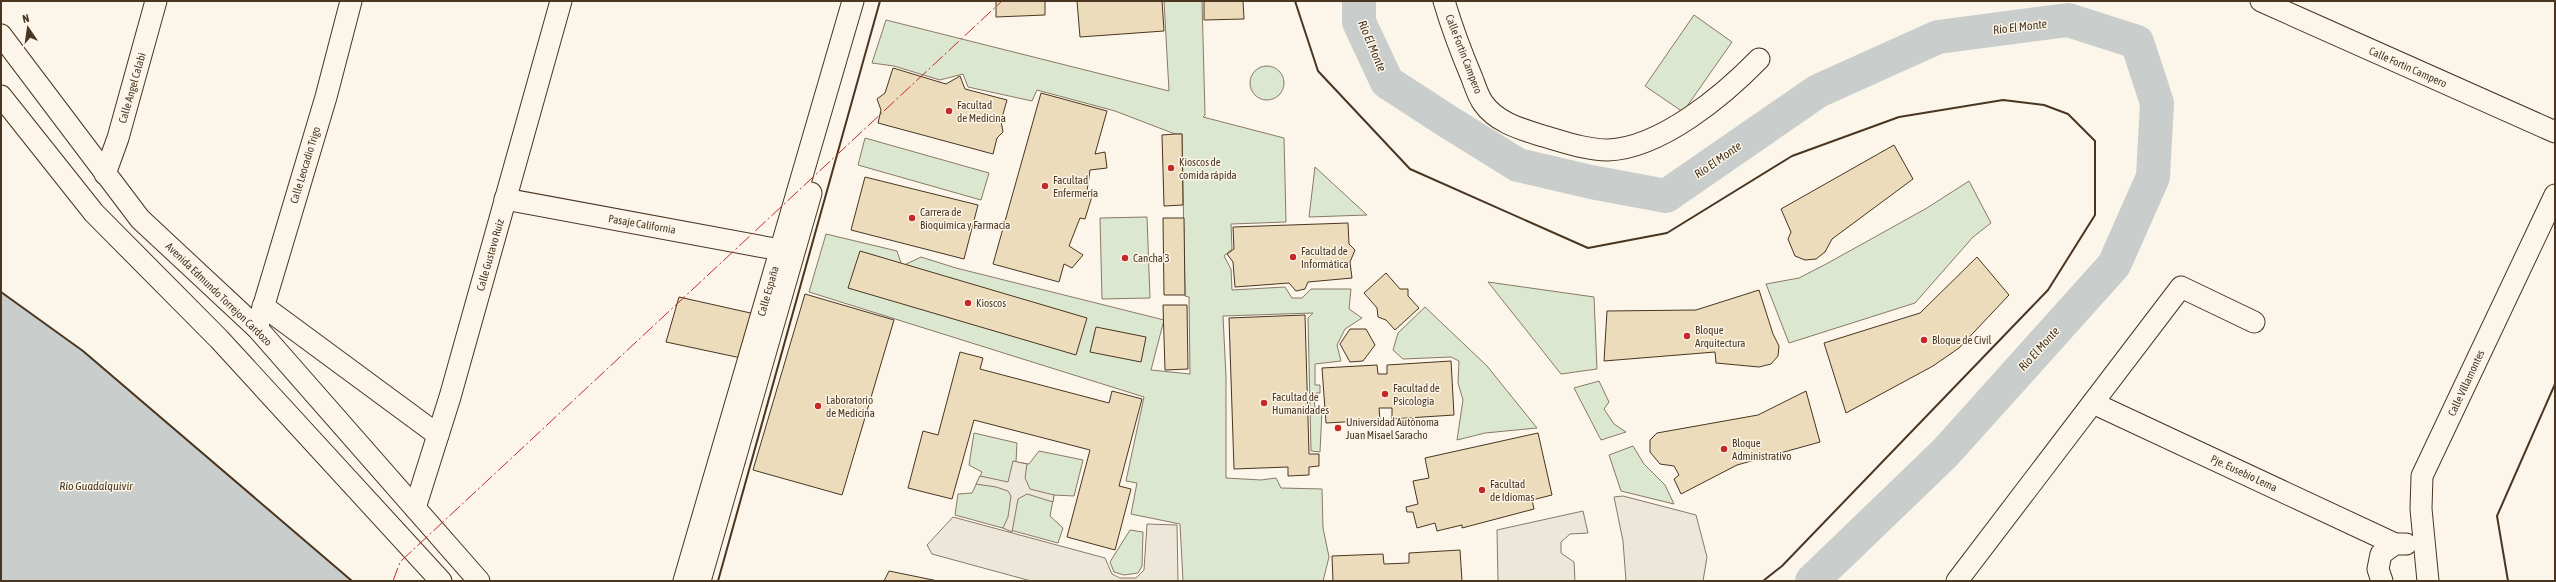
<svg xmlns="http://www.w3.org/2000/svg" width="2556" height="582" font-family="'Asap Condensed',sans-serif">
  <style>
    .green { fill: #dce7d0; stroke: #887966 }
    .parking { fill: #ede7d9; stroke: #887966 }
    .water { fill: #c9cecd; stroke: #887966 }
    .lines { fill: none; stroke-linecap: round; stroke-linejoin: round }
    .river { stroke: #c9cecd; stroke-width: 34 }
    .building { fill: #ecdcbc; stroke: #4a3520 }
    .minor-casing { stroke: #4a3520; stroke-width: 23 }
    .minor { stroke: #fbf6e9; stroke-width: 21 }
    .wall { stroke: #4a3520; stroke-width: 2 }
    .power { stroke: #c62828; stroke-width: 1; stroke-dasharray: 14 3 2 3; stroke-linecap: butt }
    .poi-dot { fill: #c62828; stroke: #fbf6e9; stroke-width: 1.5 }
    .labels { text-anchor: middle; stroke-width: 3; stroke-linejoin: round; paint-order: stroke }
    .street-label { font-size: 11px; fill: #4a3520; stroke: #fbf6e9 }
    .poi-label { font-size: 11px; fill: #4a3520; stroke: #fbf6e9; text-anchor: start }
    .water-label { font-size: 12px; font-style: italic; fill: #4a3520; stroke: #fbf6e9 }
  </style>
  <rect width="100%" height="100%" fill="#fbf6e9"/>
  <!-- green -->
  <g class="green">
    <polygon points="1164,1 1202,1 1205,115 1203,117 1284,138 1286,222 1231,224 1232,249 1224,256 1231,269 1232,290 1285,287 1292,298 1302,298 1311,289 1351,289 1349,309 1362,318 1345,329 1337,345 1341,361 1315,364 1315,385 1320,385 1320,393 1316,393 1314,398 1315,408 1322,410 1320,452 1311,451 1308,318 1313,313 1223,316 1226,377 1226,478 1261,480 1276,478 1281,488 1322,489 1323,528 1329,557 1323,581 1183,581 1180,524 1131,514 1137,483 1126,481 1144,397 809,292 826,234 897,251 902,266 921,257 956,268 1164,320 1151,370 1190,374 1189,297 1185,296 1182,134 1175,134 1115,111 1037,90 1032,101 968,87 963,74 940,80 894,66 872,63 886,20 1169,91"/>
    <polygon points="1694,15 1732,42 1683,112 1645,86"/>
    <circle cx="1267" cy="83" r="17"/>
    <polygon points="865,138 989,173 981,200 858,165"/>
    <polygon points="1315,167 1367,215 1309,217"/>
    <polygon points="1969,181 1991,223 1973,237 1915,303 1789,343 1766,284 1799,278 1828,263 1927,208"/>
    <polygon points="1147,217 1150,298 1102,299 1100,218"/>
    <polygon points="1488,282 1594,297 1597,369 1561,374"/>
    <polygon points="1425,307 1487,366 1537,428 1485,433 1457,440 1463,400 1458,383 1459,361 1451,357 1403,359 1393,350 1398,333"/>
    <polygon points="1599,381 1609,402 1604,409 1614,424 1626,432 1601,440 1574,388"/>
    <polygon points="974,433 1017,443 1016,462 1029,464 1039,451 1083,460 1074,496 1054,495 1050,516 1063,528 1058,543 955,515 958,494 972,493 982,472 969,465"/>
    <polygon points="1633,446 1644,464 1665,485 1674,504 1621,491 1609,455"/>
    <polygon points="1130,530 1143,532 1142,566 1138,573 1124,575 1114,572 1110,562"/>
  </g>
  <!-- parking -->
  <g class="parking">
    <polygon points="1013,461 1027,464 1025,478 1030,489 1054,495 1053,502 1027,494 1018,499 1012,532 1003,528 1008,517 1011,496 1008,491 996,487 976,484 980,476 1008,482"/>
    <polygon points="1623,496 1696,515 1707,557 1703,581 1626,581 1623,541 1614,497"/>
    <polygon points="1583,511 1588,533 1570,534 1561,542 1561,553 1574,562 1575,581 1498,581 1497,530"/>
    <polygon points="953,517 1105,558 1112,574 1120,578 1136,578 1144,570 1147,524 1177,525 1178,581 1031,581 932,554 927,545"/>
  </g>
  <!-- water -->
  <polygon class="water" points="1,292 83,351 352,581 1,581"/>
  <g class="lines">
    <!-- river -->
    <polyline class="river" points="1359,1 1359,22 1387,82 1447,121 1518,165 1591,182 1666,196 1818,91 1938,37 2068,20 2137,42 2157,103 2153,177 2114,265 1945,453 1812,581"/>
  </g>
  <!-- building -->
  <g class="building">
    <polygon points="996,1 1045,1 1045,15 996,17"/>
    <polygon points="1077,1 1162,1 1164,31 1080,37"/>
    <polygon points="1204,1 1243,1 1244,19 1204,20"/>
    <polygon points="893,68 946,84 960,76 965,89 1007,100 1001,121 1003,132 997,138 993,154 878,123 881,110 877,99 885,93"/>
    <polygon points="1041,93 1107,111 1095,154 1105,152 1107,168 1090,170 1087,191 1093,193 1085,219 1080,218 1069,246 1083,255 1072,268 1064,264 1059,282 993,264"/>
    <polygon points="1175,134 1182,134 1183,205 1164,206 1162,135"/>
    <polygon points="1894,145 1913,179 1832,239 1825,252 1816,259 1805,260 1795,256 1788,239 1791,232 1781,209"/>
    <polygon points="865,177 978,205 964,259 851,230"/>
    <polygon points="1163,218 1184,218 1185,295 1164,295"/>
    <polygon points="1348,223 1349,244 1355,250 1350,262 1352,278 1308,282 1305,289 1296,291 1289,283 1235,287 1233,262 1227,254 1234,249 1233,227"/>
    <polygon points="860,251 1087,318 1076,355 848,288"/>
    <polygon points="1977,257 2009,295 1959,348 1933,366 1846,413 1824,343 1920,313"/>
    <polygon points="1386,273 1400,289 1408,289 1408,296 1419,308 1395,330 1386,320 1378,317 1377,308 1364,293"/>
    <polygon points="1759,290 1773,334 1779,346 1778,356 1771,364 1759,367 1716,363 1715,352 1604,361 1607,311 1696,310"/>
    <polygon points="805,294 894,320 842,495 753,470"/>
    <polygon points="679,297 755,314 741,358 666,342"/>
    <polygon points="1163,305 1187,305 1188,369 1165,370"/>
    <polygon points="1305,315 1309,454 1319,454 1319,466 1309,467 1309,475 1288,476 1288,467 1234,469 1229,318"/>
    <polygon points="1096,327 1146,337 1141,362 1090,352"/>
    <polygon points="1350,329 1366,329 1375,345 1363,361 1350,362 1340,344"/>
    <polygon points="960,352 983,358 980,369 1109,403 1112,391 1142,399 1119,486 1131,489 1115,550 1067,537 1090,450 974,420 952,499 908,488 923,431 938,435"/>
    <polygon points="1451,361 1454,415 1392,419 1392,408 1379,408 1380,420 1326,423 1322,368 1377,365 1378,374 1387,374 1387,365"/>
    <polygon points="1806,391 1820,442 1737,465 1681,494 1674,479 1679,475 1674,466 1660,464 1650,452 1650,440 1657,433 1758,415"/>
    <polygon points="1538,433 1552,495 1532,500 1534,509 1462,528 1462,525 1437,531 1435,523 1417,528 1413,512 1407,512 1406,507 1418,504 1413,481 1429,478 1425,458"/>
    <polygon points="1460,550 1462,581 1333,581 1332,556 1383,554 1384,564 1409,563 1409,553"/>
    <polygon points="889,571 938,581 884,581"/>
  </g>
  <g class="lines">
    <!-- minor casing -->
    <g class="minor-casing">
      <g id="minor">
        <path d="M1444,1C1452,28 1461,52 1472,78C1475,86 1478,96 1483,103C1497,123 1521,129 1543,136C1564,142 1586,150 1608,150C1661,148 1724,95 1759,59"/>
        <polyline points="2261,1 2555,132"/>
        <polyline points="1,35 140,219 257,328 479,581"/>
        <polyline points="1,96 94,213 219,339 441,581"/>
        <polyline points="105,174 118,138 156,1"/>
        <polyline points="505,199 780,250"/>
        <polyline points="263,306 438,435"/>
        <polyline points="257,328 326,97 351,1"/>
        <polyline points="2093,403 2395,544"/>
        <polyline points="415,508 450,397 561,1"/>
        <polyline points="684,581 853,1"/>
        <polyline points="700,581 811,193"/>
        <polyline points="1957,581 2181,287 2254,322"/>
        <polyline points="2382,581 2378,569 2381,554 2395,544 2406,544"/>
        <polyline points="2428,581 2421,509 2422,476 2555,195"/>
      </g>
    </g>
    <!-- minor -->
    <use href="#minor" class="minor"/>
    <!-- wall -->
    <g class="wall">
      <polyline points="1295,1 1318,71 1410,169 1588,248 1667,233 1792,156 1899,117 2003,100 2044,105 2068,114 2095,141 2095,215 2048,290 1782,566 1763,581"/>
      <polyline points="1,292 83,351 352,581"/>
      <polyline points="718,581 880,1"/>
      <polyline points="2508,581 2497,516 2555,384"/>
    </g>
    <!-- power -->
    <polyline class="power" points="393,581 400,562 1002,1"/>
  </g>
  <!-- markers -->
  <g class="poi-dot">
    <circle cx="949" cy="111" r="4"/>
    <circle cx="1171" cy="168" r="4"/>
    <circle cx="1045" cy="186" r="4"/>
    <circle cx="912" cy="218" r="4"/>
    <circle cx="1293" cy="257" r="4"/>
    <circle cx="1125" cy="258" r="4"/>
    <circle cx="968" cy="303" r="4"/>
    <circle cx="1687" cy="336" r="4"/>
    <circle cx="1924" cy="340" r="4"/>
    <circle cx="1385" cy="394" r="4"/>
    <circle cx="1264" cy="403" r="4"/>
    <circle cx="818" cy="406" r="4"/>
    <circle cx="1338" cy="428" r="4"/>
    <circle cx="1724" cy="449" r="4"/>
    <circle cx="1482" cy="490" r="4"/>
  </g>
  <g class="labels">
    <!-- street labels -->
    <g class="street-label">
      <text transform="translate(1464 54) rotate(69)" y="4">Calle Fortin Campero</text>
      <text transform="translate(2408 67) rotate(24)" y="4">Calle Fortin Campero</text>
      <text transform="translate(132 88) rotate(-74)" y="4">Calle Angel Calabi</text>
      <text transform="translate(305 165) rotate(-73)" y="4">Calle Leocadio Trigo</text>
      <text transform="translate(642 224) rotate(10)" y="4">Pasaje California</text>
      <text transform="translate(490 255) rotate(-74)" y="4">Calle Gustavo Ruiz</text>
      <text transform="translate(768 291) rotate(-74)" y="4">Calle España</text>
      <text transform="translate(219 294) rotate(44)" y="4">Avenida Edmundo Torrejon Cardozo</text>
      <text transform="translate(2466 383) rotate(-65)" y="4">Calle Villamontes</text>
      <text transform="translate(2244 473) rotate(25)" y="4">Pje. Eusebio Lema</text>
    </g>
    <!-- poi labels -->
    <g class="poi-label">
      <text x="957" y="109">Facultad<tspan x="957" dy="13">de Medicina</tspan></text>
      <text x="1179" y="166">Kioscos de<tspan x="1179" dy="13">comida rápida</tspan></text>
      <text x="1053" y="184">Facultad<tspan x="1053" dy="13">Enfermería</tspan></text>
      <text x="920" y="216">Carrera de<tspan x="920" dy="13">Bioquímica y Farmacia</tspan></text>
      <text x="1301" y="255">Facultad de<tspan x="1301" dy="13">Informática</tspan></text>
      <text x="1133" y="262">Cancha 3</text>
      <text x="976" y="307">Kioscos</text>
      <text x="1695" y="334">Bloque<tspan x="1695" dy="13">Arquitectura</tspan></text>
      <text x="1932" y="344">Bloque de Civil</text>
      <text x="1393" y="392">Facultad de<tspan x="1393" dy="13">Psicología</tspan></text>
      <text x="1272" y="401">Facultad de<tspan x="1272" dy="13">Humanidades</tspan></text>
      <text x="826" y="404">Laboratorio<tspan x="826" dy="13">de Medicina</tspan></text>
      <text x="1346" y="426">Universidad Autónoma<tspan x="1346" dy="13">Juan Misael Saracho</tspan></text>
      <text x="1732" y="447">Bloque<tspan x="1732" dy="13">Administrativo</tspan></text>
      <text x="1490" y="488">Facultad<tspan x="1490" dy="13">de Idiomas</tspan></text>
    </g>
    <!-- water labels -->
    <g class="water-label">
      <text transform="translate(2020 27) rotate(-7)" y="4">Río El Monte</text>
      <text transform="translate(1372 46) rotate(67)" y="4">Río El Monte</text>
      <text transform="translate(1718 160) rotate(-35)" y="4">Río El Monte</text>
      <text transform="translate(2039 349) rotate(-48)" y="4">Río El Monte</text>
      <text x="96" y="490">Río Guadalquivir</text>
    </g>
  </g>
  <!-- border -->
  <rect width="2556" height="582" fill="none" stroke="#4a3520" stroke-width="4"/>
  <!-- north arrow -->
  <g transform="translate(28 28) rotate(347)" stroke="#fbf6e9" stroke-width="3" paint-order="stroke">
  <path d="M0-3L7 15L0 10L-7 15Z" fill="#4a3520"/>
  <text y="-6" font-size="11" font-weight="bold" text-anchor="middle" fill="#4a3520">N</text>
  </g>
</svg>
